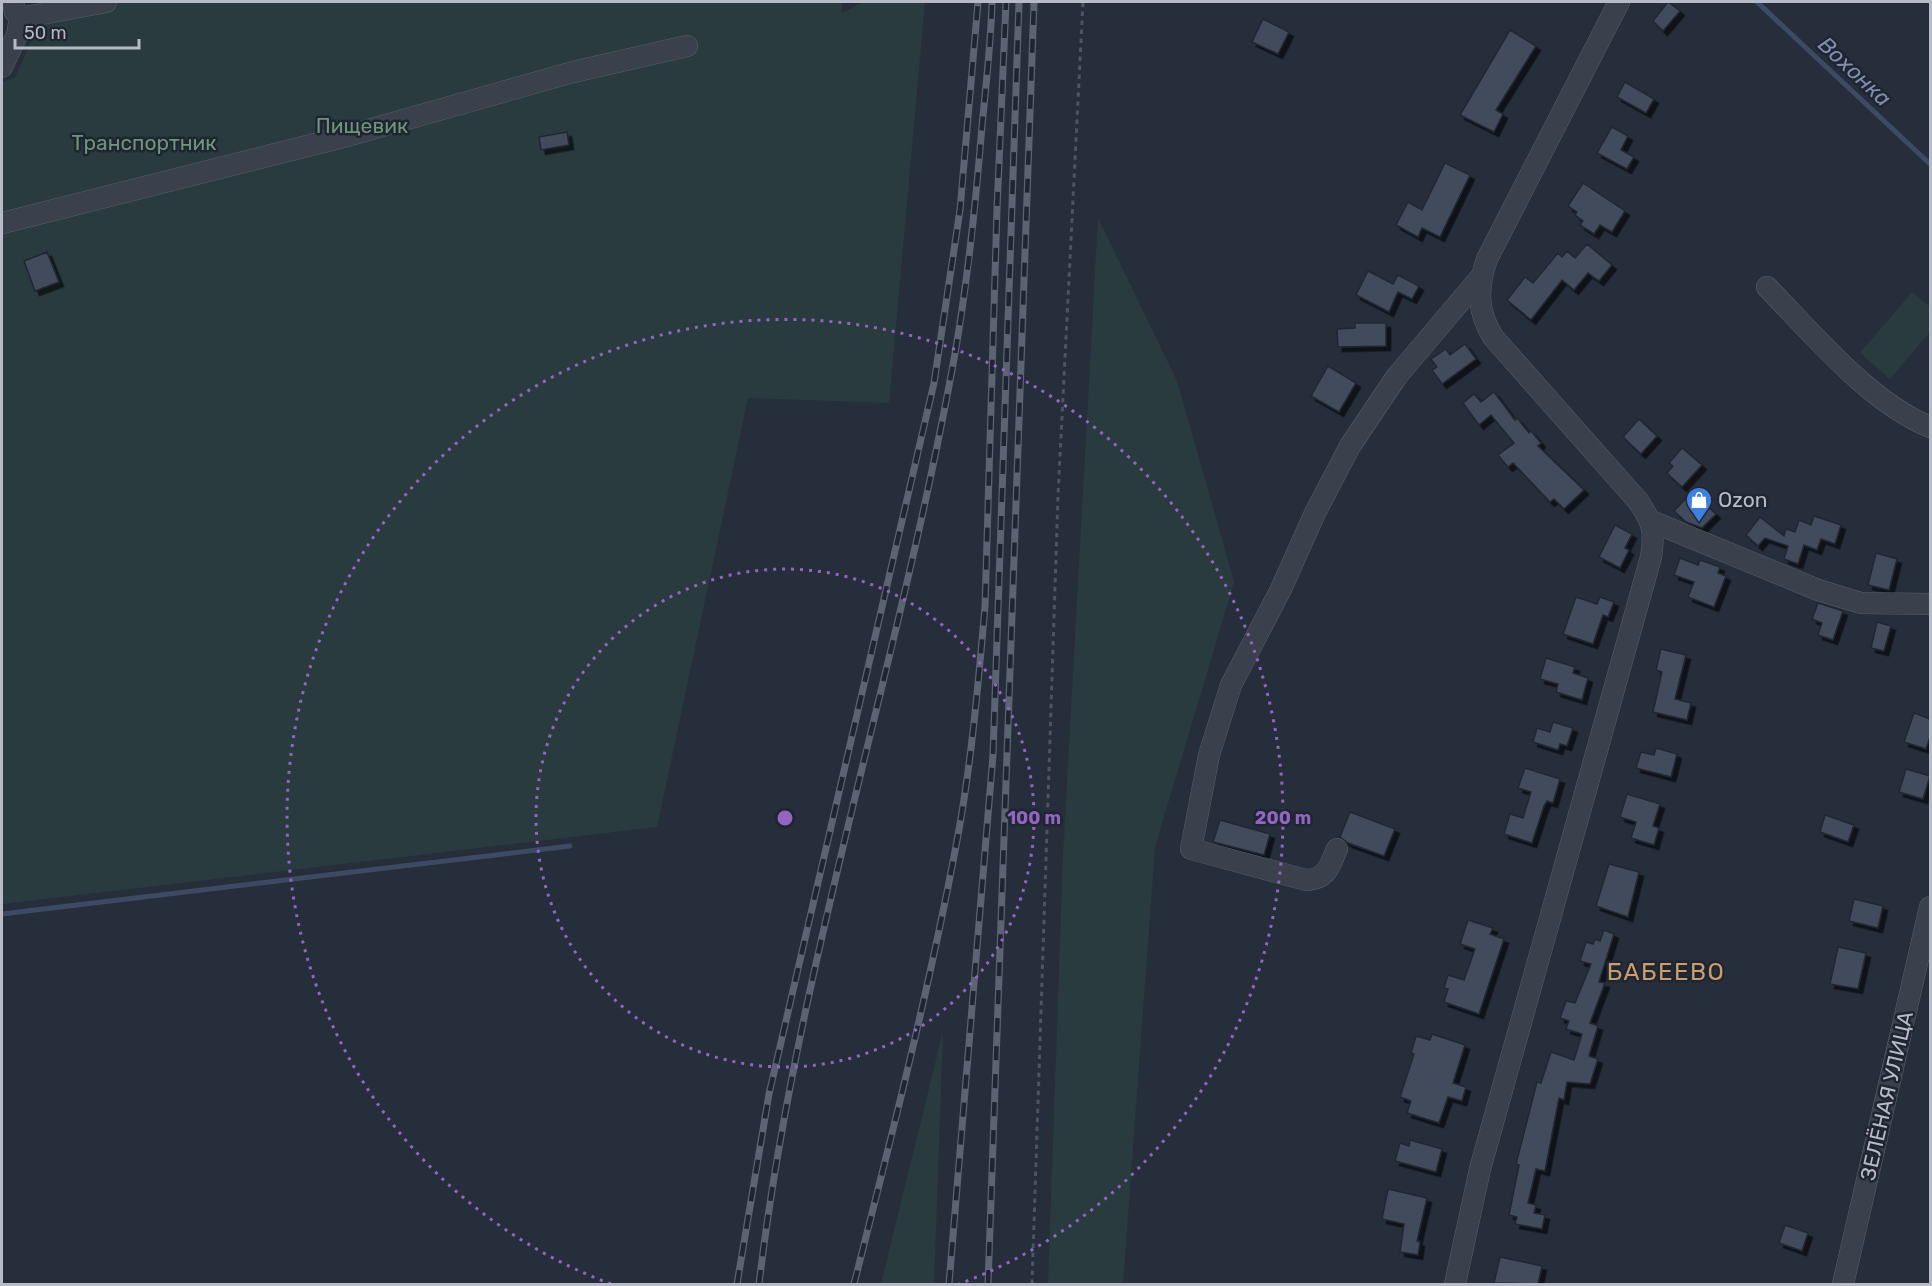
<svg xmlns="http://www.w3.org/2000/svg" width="1932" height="1286" font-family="Rubik,sans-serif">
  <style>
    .green { fill: #293b3e }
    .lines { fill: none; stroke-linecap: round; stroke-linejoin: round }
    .stream { stroke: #3d4a64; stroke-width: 5 }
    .building { fill: #434c5b; stroke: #212733; stroke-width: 1.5; filter: url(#shadow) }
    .minor-casing { stroke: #585e6a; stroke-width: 22 }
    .path { stroke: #48585c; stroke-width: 3; stroke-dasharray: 4.5 4.5; stroke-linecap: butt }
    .minor { stroke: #3a404c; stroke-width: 21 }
    .rail-casing { stroke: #5c6473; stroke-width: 7 }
    .rail { stroke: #1f2531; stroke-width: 4.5; stroke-dasharray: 14; stroke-linecap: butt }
    .ring { fill: none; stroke: #9365c2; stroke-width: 3; stroke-dasharray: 3 6 }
    .labels { text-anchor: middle; stroke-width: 5; stroke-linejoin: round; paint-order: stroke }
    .park-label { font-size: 21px; fill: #6f967b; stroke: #1f2531 }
    .poi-label { font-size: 21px; fill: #b6bbc7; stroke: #1f2531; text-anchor: start }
    .street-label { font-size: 21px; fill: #b6bbc7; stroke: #1f2531 }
    .water-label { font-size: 22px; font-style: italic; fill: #808fad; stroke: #1f2531 }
    .quarter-label { font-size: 24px; letter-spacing: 1.5px; fill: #cc9d6c; stroke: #1f2531 }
    .centre { fill: #9365c2; stroke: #1f2531; stroke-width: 3 }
    .ring-label { font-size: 18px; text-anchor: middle; font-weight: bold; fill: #9365c2; stroke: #1f2531; stroke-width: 5; stroke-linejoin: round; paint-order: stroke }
  </style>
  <defs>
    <filter id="shadow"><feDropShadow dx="4.5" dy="4.5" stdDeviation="0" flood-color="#0009"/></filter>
  </defs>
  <rect width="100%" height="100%" fill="#262e3c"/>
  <!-- green -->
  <g class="green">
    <polygon points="48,2 842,2 842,13 863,2 925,2 889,403 748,398 657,827 2,904 2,82 15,78"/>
    <polygon points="1098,218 1177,381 1234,582 1155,847 1123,1284 1048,1284 1063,856"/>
    <polygon points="1912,292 1930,307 1930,332 1890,379 1860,353"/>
    <polygon points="943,1031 934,1284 881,1284"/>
  </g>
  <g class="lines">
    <!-- stream -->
    <g class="stream">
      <polyline points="1757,2 1930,164"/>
      <polyline points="2,914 570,846"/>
    </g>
  </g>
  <!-- building -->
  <g class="building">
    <polygon points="1668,2 1680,11 1663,31 1653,21"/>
    <polygon points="1263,19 1289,32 1278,54 1252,42"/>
    <polygon points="1510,30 1536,46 1496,110 1503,114 1494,132 1460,115"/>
    <polygon points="1625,82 1654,99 1646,113 1617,97"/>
    <polygon points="1612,127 1628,136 1621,150 1634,157 1627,169 1597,153"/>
    <polygon points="567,132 569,145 541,150 539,137"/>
    <polygon points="1445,163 1470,175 1440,237 1422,228 1418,237 1396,225 1408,202 1422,210"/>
    <polygon points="1583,183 1625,211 1612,232 1600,225 1594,234 1580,225 1583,221 1575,215 1577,212 1568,206"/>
    <polygon points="1587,244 1612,265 1599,281 1588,273 1574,290 1562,280 1531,320 1507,300 1525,277 1533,283 1558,253 1562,257 1567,251 1575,258"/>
    <polygon points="47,252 59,282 35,291 24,261"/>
    <polygon points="1368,271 1393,284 1398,275 1419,286 1412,299 1398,292 1389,312 1356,295"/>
    <polygon points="1355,323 1386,323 1386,346 1338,347 1337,329 1355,328"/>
    <polygon points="1465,344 1476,359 1442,384 1432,370 1437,367 1431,359 1446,349 1450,355"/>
    <polygon points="1328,366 1356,383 1339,412 1311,396"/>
    <polygon points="1494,392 1515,420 1517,418 1529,433 1531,431 1541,443 1538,446 1584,490 1564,509 1554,499 1550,502 1513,463 1508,467 1498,455 1514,443 1491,415 1479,425 1463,403 1474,394 1481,402"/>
    <polygon points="1639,419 1657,436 1641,454 1623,437"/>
    <polygon points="1682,448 1702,465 1682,487 1667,473 1673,466 1669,463"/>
    <polygon points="1692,492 1716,514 1702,528 1686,522 1674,511"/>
    <polygon points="1814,516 1841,525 1835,544 1821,539 1817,550 1804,545 1798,564 1784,559 1788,546 1765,538 1758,546 1746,535 1760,517 1784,536 1786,529 1795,532 1799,520 1811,525"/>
    <polygon points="1615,525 1632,534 1625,548 1629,550 1620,568 1599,557"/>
    <polygon points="1876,553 1897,559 1889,590 1868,585"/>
    <polygon points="1680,558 1698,565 1700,560 1720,567 1718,573 1726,576 1714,607 1688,597 1694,582 1674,575"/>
    <polygon points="1576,597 1597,604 1600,597 1614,602 1608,617 1603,615 1593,644 1563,634"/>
    <polygon points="1818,603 1843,611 1833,640 1818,635 1822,623 1812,619"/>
    <polygon points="1877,622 1891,626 1884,651 1871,648"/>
    <polygon points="1661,649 1686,655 1675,699 1691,703 1687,720 1653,712 1662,672 1656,670"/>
    <polygon points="1546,658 1575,667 1573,673 1588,678 1582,700 1556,692 1558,684 1540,679"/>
    <polygon points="1914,713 1930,719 1930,737 1926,749 1904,742"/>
    <polygon points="1553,722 1573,728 1567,746 1560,744 1558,750 1533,742 1537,728 1550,732"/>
    <polygon points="1656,748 1677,754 1671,777 1636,768 1641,752 1654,755"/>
    <polygon points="1525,768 1560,779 1553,803 1547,801 1544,806 1532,843 1504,834 1510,814 1523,818 1531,792 1518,788"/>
    <polygon points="1906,769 1930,776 1923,799 1899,792"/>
    <polygon points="1627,794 1660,804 1653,826 1659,828 1654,845 1631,838 1636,822 1620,817"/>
    <polygon points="1350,812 1395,829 1384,856 1348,843 1340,837"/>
    <polygon points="1825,815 1854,825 1848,842 1820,832"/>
    <polygon points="1220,820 1270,834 1264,855 1213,842"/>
    <polygon points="1609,864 1639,872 1628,917 1596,906"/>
    <polygon points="1854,899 1883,906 1878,928 1849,921"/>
    <polygon points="1468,920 1493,928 1490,934 1504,939 1479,1014 1444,1002 1448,989 1444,988 1448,975 1464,980 1475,949 1460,944"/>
    <polygon points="1604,930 1614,934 1599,982 1605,983 1590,1023 1598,1026 1589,1056 1598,1059 1590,1084 1567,1082 1564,1100 1559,1098 1545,1171 1536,1169 1528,1203 1536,1205 1534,1213 1545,1215 1542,1229 1515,1224 1517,1217 1509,1215 1519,1165 1516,1164 1537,1082 1541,1083 1551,1052 1574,1060 1582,1034 1566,1029 1569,1021 1560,1018 1566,1001 1575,1003 1591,964 1580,961 1586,942 1593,944 1595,939 1600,941"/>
    <polygon points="1838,947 1866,953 1858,989 1830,984"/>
    <polygon points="1432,1034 1465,1045 1453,1083 1466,1087 1462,1101 1448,1097 1439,1123 1407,1113 1411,1101 1400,1097 1414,1054 1411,1053 1416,1036 1430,1040"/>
    <polygon points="1410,1140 1442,1149 1436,1172 1395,1161 1400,1143 1409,1146"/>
    <polygon points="1388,1189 1427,1198 1417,1241 1420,1242 1418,1255 1400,1252 1404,1224 1382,1219"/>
    <polygon points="1785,1225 1808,1233 1802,1251 1779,1243"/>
    <polygon points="1500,1257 1542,1266 1538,1284 1494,1283"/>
  </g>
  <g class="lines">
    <!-- minor casing -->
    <g class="minor-casing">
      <g id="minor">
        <polyline points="13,2 15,12 20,18 106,2"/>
        <polyline points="2,67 17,35 20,18"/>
        <polyline points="2,223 347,136 573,72 687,46"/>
        <path d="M1767,287C1813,334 1869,402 1930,427"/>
        <polyline points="1651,521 1818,590 1861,603 1930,604"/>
        <path d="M1337,849C1329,867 1327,879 1306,880L1191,849L1209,755L1231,685L1281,589L1315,513L1350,446L1397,376L1480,278"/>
        <path d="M1455,1284L1480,1169L1651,557C1655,531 1653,523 1638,501L1493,337C1477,311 1477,288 1487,259L1619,2"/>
        <polyline points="1843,1284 1930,907"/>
      </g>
    </g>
    <!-- path -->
    <polyline class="path" points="1032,1284 1058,496 1083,2"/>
    <!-- minor -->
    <use href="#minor" class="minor"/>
    <!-- rail casing -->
    <g class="rail-casing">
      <g id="rail">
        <polyline points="737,1284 769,1094 934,383 960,210 978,2"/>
        <path d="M759,1284C795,980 892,687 949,386C966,300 975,213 982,126C986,84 991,43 992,2"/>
        <path d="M854,1284C891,1139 928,994 956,846C971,768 978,686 985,607L997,209L1006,2"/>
        <polyline points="949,1284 993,755 1019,2"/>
        <polyline points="988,1284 1034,2"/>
      </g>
    </g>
    <!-- rail -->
    <use href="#rail" class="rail"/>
  </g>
  <!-- distance rings -->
  <g class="ring">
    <circle cx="785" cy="818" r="249"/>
    <path d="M611 1284A498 498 0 1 1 959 1284"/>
  </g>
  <!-- icons -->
  <defs>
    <g id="shop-pin" transform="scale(1.35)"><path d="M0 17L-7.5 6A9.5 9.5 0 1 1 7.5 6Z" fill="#3f7fe0" stroke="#1f2531"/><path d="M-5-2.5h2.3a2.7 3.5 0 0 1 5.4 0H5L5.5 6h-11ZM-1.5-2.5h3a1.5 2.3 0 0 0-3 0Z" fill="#fff"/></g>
  </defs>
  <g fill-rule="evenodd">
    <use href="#shop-pin" x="1699" y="500"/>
  </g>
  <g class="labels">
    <!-- park labels -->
    <g class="park-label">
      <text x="362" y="133">Пищевик</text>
      <text x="144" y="150">Транспортник</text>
    </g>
    <!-- poi labels -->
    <g class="poi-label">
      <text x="1718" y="507">Ozon</text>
    </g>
    <!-- street labels -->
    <g class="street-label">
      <text transform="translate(1887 1096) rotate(-77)" y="7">ЗЕЛЁНАЯ УЛИЦА</text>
    </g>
    <!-- water labels -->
    <g class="water-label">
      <text transform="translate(1855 71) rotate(43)" y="8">Вохонка</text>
    </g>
    <!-- quarter labels -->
    <g class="quarter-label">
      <text x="1666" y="980">БАБЕЕВО</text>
    </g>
  </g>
  <circle cx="785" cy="818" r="9" class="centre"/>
  <g class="ring-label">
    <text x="1034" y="824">100 m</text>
    <text x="1283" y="824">200 m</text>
  </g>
  <!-- border -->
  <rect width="1932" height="1286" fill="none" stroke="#b6bbc7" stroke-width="6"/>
  <!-- scale -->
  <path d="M15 39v9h124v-9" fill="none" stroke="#b6bbc7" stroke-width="3"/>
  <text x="24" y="39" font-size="18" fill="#b6bbc7" stroke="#1f2531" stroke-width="4.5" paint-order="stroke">50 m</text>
</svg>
